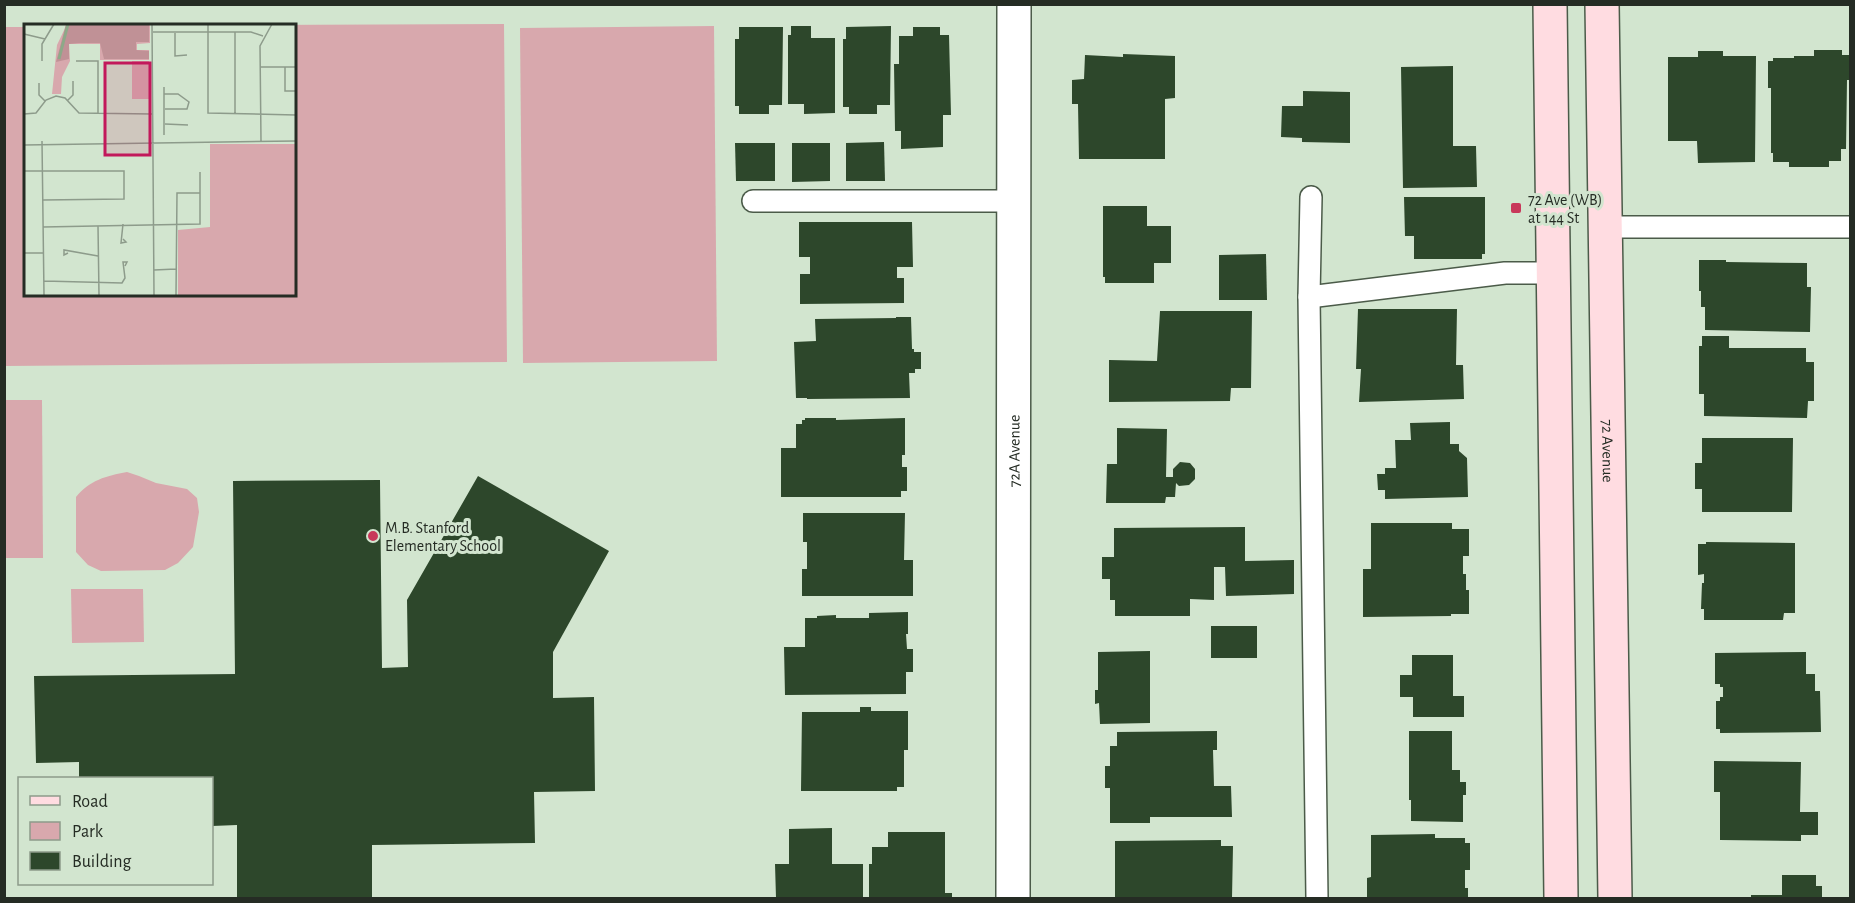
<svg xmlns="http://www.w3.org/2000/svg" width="1855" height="903" font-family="'Alegreya Sans',sans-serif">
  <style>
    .green { fill: #d8a8ad }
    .building { fill: #2d472b }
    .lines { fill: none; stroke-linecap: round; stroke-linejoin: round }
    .service-casing { stroke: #4b5b49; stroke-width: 24 }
    .minor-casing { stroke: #4b5b49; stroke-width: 36 }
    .secondary-casing { stroke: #4b5b49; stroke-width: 36 }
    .service { stroke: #fff; stroke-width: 21 }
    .minor { stroke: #fff; stroke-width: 33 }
    .secondary { stroke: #ffdce1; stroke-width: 33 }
    .poi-dot { fill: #c8385a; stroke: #d2e5cf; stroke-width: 2 }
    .labels { text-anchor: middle; stroke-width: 6; stroke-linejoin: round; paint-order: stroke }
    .poi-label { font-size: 16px; fill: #252c24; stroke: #d2e5cf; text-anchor: start }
    .street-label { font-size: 16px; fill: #252c24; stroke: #d2e5cf }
    .inset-river { fill: none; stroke: #8ca988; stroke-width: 3 }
    .inset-road { fill: none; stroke: #8d9b8b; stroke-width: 1.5 }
    .view { fill: #c2185b; fill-opacity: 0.15; stroke: #c2185b; stroke-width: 3 }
    .inset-edge { fill: none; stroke: #252c24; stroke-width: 3 }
  </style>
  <rect width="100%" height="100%" fill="#d2e5cf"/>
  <!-- green -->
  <g class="green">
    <polygon points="504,24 507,362 5,366 5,27 25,27 26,294 294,294 294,26 235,25"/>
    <polygon points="714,26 717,361 523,363 520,28"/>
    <polygon points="4,400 42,400 43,558 5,558"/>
    <path d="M127,472L139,476L156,483L187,489L197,498L199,512L193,547L178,563L165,570L101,571L88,565L76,552V497C90,480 106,476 127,472Z"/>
    <polygon points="71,589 143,589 144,642 72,643"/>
  </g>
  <!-- building -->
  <g class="building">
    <polygon points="791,26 811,26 811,38 835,38 835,113 804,114 804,104 788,104 788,35 791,35"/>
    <polygon points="891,26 890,105 877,105 877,114 849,114 849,107 843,107 843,39 846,39 846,27"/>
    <polygon points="739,27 783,27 782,105 769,105 769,114 739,114 739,106 735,106 735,39 739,39"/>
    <polygon points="913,27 940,27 940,35 949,35 951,115 943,115 943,147 901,149 901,131 895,131 894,64 899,64 899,36 913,36"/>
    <polygon points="1814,50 1842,50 1842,55 1850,55 1850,80 1847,80 1846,149 1841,149 1841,161 1829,161 1829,167 1789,167 1789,162 1773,162 1773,153 1771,153 1771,88 1768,88 1768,61 1773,61 1773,58 1794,58 1794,56 1814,56"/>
    <polygon points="1698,51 1723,51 1723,56 1756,56 1755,162 1698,163 1697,141 1668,141 1668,57 1698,57"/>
    <polygon points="1123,54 1175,56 1175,98 1165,99 1165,159 1079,159 1078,104 1072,104 1072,80 1084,79 1085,55 1123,57"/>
    <polygon points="1453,66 1453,146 1476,146 1477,187 1403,188 1401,67"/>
    <polygon points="1303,91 1350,92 1350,143 1302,142 1302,138 1281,137 1282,106 1303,106"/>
    <polygon points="884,142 885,181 846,181 846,143"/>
    <polygon points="735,143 775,143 775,181 736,181"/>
    <polygon points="792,143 830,143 830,181 792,182"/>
    <polygon points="1404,197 1485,197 1485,254 1482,254 1482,259 1414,259 1414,236 1405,236"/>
    <polygon points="1103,206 1147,206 1147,226 1171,226 1171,263 1154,263 1154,283 1105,283 1105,277 1103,277"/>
    <polygon points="799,222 912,222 913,267 897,267 897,278 904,278 904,303 800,304 800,274 810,274 810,257 799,257"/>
    <polygon points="1266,254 1267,300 1219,300 1219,255"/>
    <polygon points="1699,260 1726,260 1726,262 1807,263 1807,287 1811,287 1810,332 1705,330 1705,307 1701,307 1701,291 1699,291"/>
    <polygon points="1358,309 1457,309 1456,365 1463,365 1464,399 1359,402 1361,369 1356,369"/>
    <polygon points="1160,311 1252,311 1251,388 1231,388 1230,401 1109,402 1109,360 1157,361"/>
    <polygon points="896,317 911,317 912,349 914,349 914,352 921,352 921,369 915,369 915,373 909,373 910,398 807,399 807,398 796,398 794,342 816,341 815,319 896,318"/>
    <polygon points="1702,336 1729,336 1729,348 1806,348 1806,362 1814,362 1814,401 1808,401 1807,418 1704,416 1704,394 1699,394 1699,346 1702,346"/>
    <polygon points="805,418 836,418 836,420 905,418 905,455 902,455 902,467 907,467 907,491 901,491 901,497 781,497 781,448 796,448 796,424 802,424 802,420 805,420"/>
    <polygon points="1450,422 1450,444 1459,444 1459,451 1467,458 1468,497 1385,499 1385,490 1378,490 1377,474 1385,474 1385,468 1396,468 1395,440 1411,440 1410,423"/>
    <polygon points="1117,428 1167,429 1166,477 1173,477 1173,469 1180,462 1190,463 1195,469 1195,479 1189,485 1179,486 1176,483 1175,497 1166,497 1165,503 1106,503 1107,464 1117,464"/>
    <polygon points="1702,438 1793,438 1792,512 1702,512 1702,489 1695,489 1695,463 1702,463"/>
    <polygon points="478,476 609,551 553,652 553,698 594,697 595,791 534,792 535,843 372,845 372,898 237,898 237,825 212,826 212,778 79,778 79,762 36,763 34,676 235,674 233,481 380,480 382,668 408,667 407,600"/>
    <polygon points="803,513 905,513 904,560 913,560 913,596 802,596 802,569 807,569 807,542 803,542"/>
    <polygon points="1371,523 1452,523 1452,529 1469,529 1469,556 1463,556 1463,574 1466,574 1466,590 1469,590 1469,614 1451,614 1451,616 1363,617 1363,569 1371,569"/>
    <polygon points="1245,527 1245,561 1294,560 1294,594 1226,596 1225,567 1214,567 1214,600 1190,599 1190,616 1115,616 1115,600 1110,600 1110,579 1102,579 1102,557 1114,557 1114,528"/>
    <polygon points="1706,542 1795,543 1795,613 1784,613 1783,620 1704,620 1704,609 1701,609 1702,583 1704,583 1704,574 1698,575 1698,544 1706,544"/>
    <polygon points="908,612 908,634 906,634 907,649 913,649 913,672 906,672 906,694 785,695 784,647 805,647 805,618 817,618 817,616 836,615 836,618 869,618 869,613"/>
    <rect x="1211" y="626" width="46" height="32"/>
    <polygon points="1150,651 1150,723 1100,724 1099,703 1095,704 1095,690 1098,690 1098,652"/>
    <polygon points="1806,652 1806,674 1815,674 1815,691 1820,691 1821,732 1720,733 1720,729 1716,729 1716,701 1720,701 1720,697 1723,697 1723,687 1720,687 1720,684 1715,684 1715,653"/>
    <polygon points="1412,655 1453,655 1453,696 1464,696 1464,717 1413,717 1413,697 1400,697 1400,675 1412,675"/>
    <polygon points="860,707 871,707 871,711 908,711 908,750 904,750 904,787 897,787 897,791 801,791 802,712 860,712"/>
    <polygon points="1217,731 1217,750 1213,750 1214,786 1231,786 1232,817 1150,817 1150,823 1110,823 1110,788 1105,788 1105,766 1110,766 1110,746 1117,746 1117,732"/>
    <polygon points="1409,731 1452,731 1452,770 1460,770 1460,782 1466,782 1466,795 1463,795 1463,822 1411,821 1411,800 1409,800"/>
    <polygon points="1714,761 1801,762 1800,812 1818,812 1818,835 1801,835 1801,841 1720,840 1720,792 1714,792"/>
    <polygon points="832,828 832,864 863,864 863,898 776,898 775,864 789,864 789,829"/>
    <polygon points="888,832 945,832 945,893 952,893 952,898 869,898 869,864 872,864 872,847 888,847"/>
    <polygon points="1435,834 1435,838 1465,838 1465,843 1470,843 1470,870 1465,870 1465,888 1468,888 1468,898 1367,898 1367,878 1371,877 1371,835"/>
    <polygon points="1221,840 1221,846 1233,846 1232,898 1115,898 1115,841"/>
    <polygon points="1782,875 1816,875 1816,886 1822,886 1822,898 1751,898 1751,895 1782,895"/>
  </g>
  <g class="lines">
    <!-- service casing -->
    <g class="service-casing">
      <g id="service">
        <polyline points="1311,197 1309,297 1317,898"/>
        <polyline points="753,201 1014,201"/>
        <polyline points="1604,227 1850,227"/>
        <polyline points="1309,297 1505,273 1553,273"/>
      </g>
    </g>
    <!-- minor casing -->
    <g class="minor-casing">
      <g id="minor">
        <path id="s1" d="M1013,898L1014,4"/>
      </g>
    </g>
    <!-- secondary casing -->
    <g class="secondary-casing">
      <g id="secondary">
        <polyline points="1550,4 1561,898"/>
        <path id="s2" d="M1602,4L1615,898"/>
      </g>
    </g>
    <!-- service -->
    <use href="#service" class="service"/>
    <!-- minor -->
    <use href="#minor" class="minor"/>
    <!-- secondary -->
    <use href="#secondary" class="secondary"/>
  </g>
  <!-- markers -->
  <g class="poi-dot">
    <rect x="1510" y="202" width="12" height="12" rx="3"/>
    <circle cx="373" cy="536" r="6"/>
  </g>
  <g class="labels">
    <!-- poi labels -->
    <g class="poi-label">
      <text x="1528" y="205">72 Ave (WB)<tspan x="1528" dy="18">at 144 St</tspan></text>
      <text x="385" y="533">M.B. Stanford<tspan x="385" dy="18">Elementary School</tspan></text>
    </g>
    <!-- street labels -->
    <g class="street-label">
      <text dy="6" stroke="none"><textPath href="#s2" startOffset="447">72 Avenue</textPath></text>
      <text dy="6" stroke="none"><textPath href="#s1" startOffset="447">72A Avenue</textPath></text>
    </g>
  </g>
  <!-- overview -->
  <g transform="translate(24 24)">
    <rect width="272" height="272" fill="#d2e5cf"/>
    <path d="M43,0H126V19L113,20V26H125V36H76V20H45L46,37L38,53L37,70H28L33,21ZM108,37H125V75H108ZM186,120H271V271H154V206L186,203Z" fill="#d8a8ad"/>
    <path d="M42,0H125V18H112V26L125,27V35H80L76,19H55L45,20V35L32,38Z" fill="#c09196"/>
    <path class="inset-river" d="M35,35L44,0"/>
    <path class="inset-road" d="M128,0L130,271M184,0V89L272,91M129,8H227L239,12M211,8V89M151,9V32L163,31M0,10L21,15M18,37V20L30,0M52,37H74V90M236,43H272M261,43V67H272M15,59V71L21,77M140,70H154L165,78L163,85H141M43,77L49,71V57M0,90L12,89L22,76L32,72L41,74L55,89L128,90M141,100L164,101M140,111V63M18,117L20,271M237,117L236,22L248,0M0,121L272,117M0,147H100V175L19,176M99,200L97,219L102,218L99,215M74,202L75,271M19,203L176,200V148M0,229H20M44,229L40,231V226L74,232M130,246L152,245M20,257L98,259L101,254L99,238H103L101,242M152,271L153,169H176"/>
    <path class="view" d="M81,39H126V131H81Z"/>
    <rect width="272" height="272" class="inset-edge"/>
  </g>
  <!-- border -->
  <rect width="1855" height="903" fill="none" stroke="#252c24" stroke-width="12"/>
  <!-- legend -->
  <rect x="18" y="777" width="195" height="108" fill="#d2e5cf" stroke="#8d9b8b" stroke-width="1.5"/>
  <rect x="30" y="796" width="30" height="9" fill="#ffdce1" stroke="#8d9b8b" stroke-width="1.5"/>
  <text x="72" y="807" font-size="18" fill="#252c24">Road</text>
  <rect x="30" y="822" width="30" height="18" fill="#d8a8ad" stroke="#8d9b8b" stroke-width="1.5"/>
  <text x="72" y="837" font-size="18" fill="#252c24">Park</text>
  <rect x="30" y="852" width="30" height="18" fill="#2d472b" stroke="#8d9b8b" stroke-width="1.5"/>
  <text x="72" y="867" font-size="18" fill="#252c24">Building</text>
</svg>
